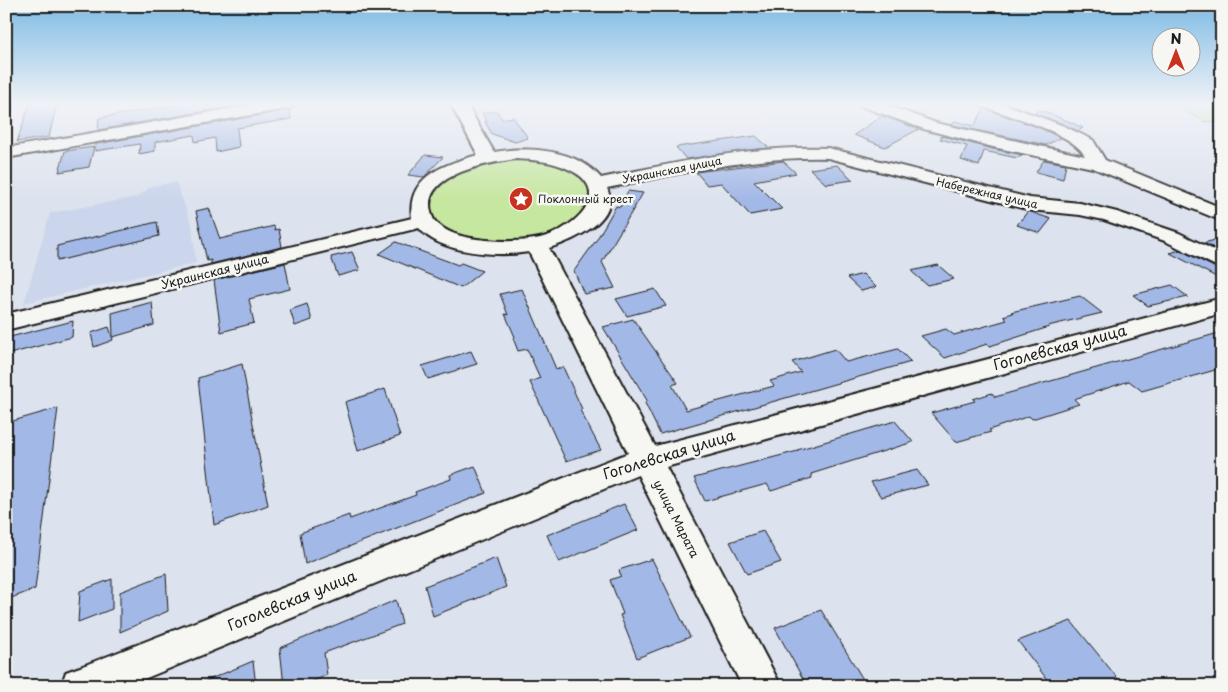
<svg xmlns="http://www.w3.org/2000/svg" width="1228" height="692" font-family="'Playpen Sans',sans-serif">
  <style>
    .built { fill: #cbd6ec }
    .green { fill: #c6e79f; stroke: #71825e }
    .building { fill: #a2b8e6; stroke: #1c1c1c }
    .lines { fill: none; stroke-linecap: round; stroke-linejoin: round }
    .minor-casing { stroke: #1c1c1c; stroke-width: 4 }
    .minor { fill: #f6f6f2; fill-rule: evenodd }
    .labels { text-anchor: middle; stroke-width: 5; stroke-linejoin: round; paint-order: stroke }
    .far-street-label { font-size: 11px; fill: #1c1c1c; stroke: #f6f6f2 }
    .far-poi-label { font-size: 11px; fill: #1c1c1c; stroke: #f6f6f2; text-anchor: start }
    .street-label { font-size: 12px; fill: #1c1c1c; stroke: #f6f6f2 }
    .near-street-label { font-size: 15px; fill: #1c1c1c; stroke: #f6f6f2 }
  </style>
  <rect width="100%" height="100%" fill="#dde3ee"/>
  <filter id="ink" filterUnits="userSpaceOnUse"><feTurbulence type="fractalNoise" baseFrequency=".02" numOctaves="2"/><feDisplacementMap in="SourceGraphic" scale="10" xChannelSelector="R" yChannelSelector="G"/><feConvolveMatrix kernelMatrix="1 2 1 2 8 2 1 2 1" color-interpolation-filters="sRGB"/></filter>
  <g filter="url(#ink)">
    <!-- built -->
    <polygon class="built" points="176,182 192,225 196,263 24,303 50,213 137,197 152,186"/>
    <!-- green -->
    <g class="green">
      <polygon points="1173,103 1222,103 1222,123 1203,121"/>
      <polygon points="488,157 566,162 601,197 562,236 508,248 436,233 425,190"/>
    </g>
    <!-- building -->
    <g class="building">
      <polygon points="30,103 57,103 49,137 17,142"/>
      <polygon points="188,103 252,103 98,130 99,118"/>
      <polygon points="984,109 1038,127 1061,138 1046,145 952,125 955,121 974,126"/>
      <polygon points="290,110 291,119 237,128 239,147 216,152 215,138 195,142 194,135 155,142 155,151 139,154 140,144 95,151 96,144"/>
      <polygon points="1040,110 1068,121 1083,128 1078,131 1034,113"/>
      <polygon points="497,111 502,119 513,117 528,138 515,142 492,134 485,122 487,122 482,113"/>
      <polygon points="882,116 919,129 885,147 854,135"/>
      <polygon points="756,136 769,148 686,159 676,147"/>
      <polygon points="942,136 993,149 1024,155 1017,158 984,151 979,166 961,160 967,146 940,139"/>
      <polygon points="94,147 89,167 59,172 65,151"/>
      <polygon points="425,155 443,157 424,177 408,175"/>
      <polygon points="1044,160 1066,164 1063,179 1036,172"/>
      <polygon points="783,161 796,173 754,181 782,209 750,215 721,183 707,185 696,172"/>
      <polygon points="837,165 853,180 826,184 810,169"/>
      <polygon points="628,191 643,193 602,262 615,288 584,294 574,271 597,239 616,206 620,207"/>
      <polygon points="209,208 220,239 274,226 275,230 279,229 282,247 211,264 211,260 207,261 196,211"/>
      <polygon points="1028,211 1051,219 1040,233 1017,225"/>
      <polygon points="157,222 159,236 57,261 57,246"/>
      <polygon points="1222,238 1222,252 1204,243"/>
      <polygon points="396,242 458,265 461,263 482,271 461,288 379,254"/>
      <polygon points="1180,250 1222,271 1222,280 1170,253"/>
      <polygon points="352,252 360,270 338,276 331,257"/>
      <polygon points="285,263 290,289 249,299 254,323 221,332 214,280"/>
      <polygon points="938,265 954,279 927,285 911,271"/>
      <polygon points="863,274 876,287 861,291 847,278"/>
      <polygon points="1172,285 1188,297 1148,306 1133,295"/>
      <polygon points="522,289 556,369 563,367 582,409 580,410 601,450 566,461 530,382 540,378 527,349 518,351 513,338 515,337 505,314 508,315 500,294"/>
      <polygon points="655,289 666,306 627,316 616,299"/>
      <polygon points="1080,296 1102,313 1048,326 1049,327 990,346 987,344 945,358 921,336 946,329 954,335 1007,320 1003,316 1013,313 1011,312"/>
      <polygon points="152,302 154,325 113,337 112,313"/>
      <polygon points="307,304 312,320 295,326 290,310"/>
      <polygon points="633,319 678,383 672,385 686,410 774,386 770,381 801,372 792,362 835,349 846,362 898,349 911,362 660,434 645,403 648,402 603,327"/>
      <polygon points="73,321 72,337 6,355 6,338"/>
      <polygon points="109,327 113,340 94,347 91,333"/>
      <polygon points="1222,332 1222,368 1142,391 1129,381 1074,399 1079,404 1032,419 1029,416 989,430 991,432 956,442 931,413 975,401 973,399 992,393 995,397"/>
      <polygon points="471,351 477,364 428,379 422,366"/>
      <polygon points="242,364 268,505 214,525 198,378"/>
      <polygon points="385,389 400,436 358,451 345,402"/>
      <polygon points="58,408 35,589 6,600 6,423"/>
      <polygon points="895,421 913,442 811,474 812,478 771,491 767,484 705,501 694,478 798,451 797,450"/>
      <polygon points="475,466 486,493 305,564 300,533 349,515 350,519 416,495 415,492 451,479 450,475"/>
      <polygon points="917,470 928,485 881,497 871,482"/>
      <polygon points="624,504 638,530 559,562 547,535"/>
      <polygon points="763,531 781,562 747,574 730,542"/>
      <polygon points="496,558 506,587 433,616 425,586"/>
      <polygon points="652,559 690,637 637,658 620,615 623,614 610,580 621,576 619,570"/>
      <polygon points="166,574 168,611 120,632 120,592"/>
      <polygon points="112,579 112,609 78,622 80,591"/>
      <polygon points="396,600 402,624 324,653 327,675 303,686 284,686 280,648"/>
      <polygon points="821,610 867,686 807,686 775,628"/>
      <polygon points="1071,621 1124,686 1052,686 1018,641"/>
      <polygon points="253,661 256,686 194,686"/>
    </g>
    <g class="lines">
      <!-- minor casing -->
      <g class="minor-casing">
        <g id="minor">
          <polygon points="263,103 298,103 290,108 6,158 6,148"/>
          <path d="M450,103H466L494,152C529,146 577,149 601,178C677,163 750,145 828,148L1030,198L1080,203L1117,212L1179,233L1222,254V269L1165,241L1104,220L1080,215L1030,210L828,158C752,156 680,173 607,188C621,220 572,241 549,248L655,446L1222,298V313L666,467L781,686H742L638,475L127,686H61L66,672L80,667L628,453L529,252C499,257 440,254 419,228L6,330V314L412,218C406,176 445,164 478,155ZM516,159C534,160 552,161 568,169C613,189 580,223 550,235C530,242 507,242 486,240C467,238 447,235 434,220C412,175 488,163 516,159Z"/>
          <path d="M858,103H881L936,123L1085,156C1072,132 1008,116 982,106L979,103H1002L1064,126L1093,140L1105,160L1222,208V221L1093,168L993,147L924,129L861,106Z"/>
        </g>
      </g>
      <!-- minor -->
      <use href="#minor" class="minor"/>
    </g>
  </g>
  <!-- sky -->
  <linearGradient id="sky" x2="0" y2="1"><stop stop-color="#7dbbe4"/><stop offset="0.52" stop-color="#f0f2f7"/><stop offset="1" stop-color="#f0f2f7" stop-opacity="0"/></linearGradient>
  <rect width="1228" height="200" fill="url(#sky)"/>
  <!-- icons -->
  <defs>
    <g id="sight-disc" transform="scale(1.25)"><circle r="9.5" fill="#c8321e" stroke="#f6f6f2"/><path d="M0-6L1.8-2.2L6-1.7L2.9 1.2L3.7 5.4L0 3.3L-3.7 5.4L-2.9 1.2L-6-1.7L-1.8-2.2Z" fill="#fff"/></g>
  </defs>
  <g fill-rule="evenodd">
    <use href="#sight-disc" x="521" y="199"/>
  </g>
  <g class="labels">
    <!-- far-street labels -->
    <g class="far-street-label">
      <text transform="translate(672 170) rotate(-11)" y="4">Украинская улица</text>
      <text transform="translate(987 193) rotate(13)" y="4">Набережная улица</text>
    </g>
    <!-- far-poi labels -->
    <g class="far-poi-label">
      <text x="538" y="203">Поклонный крест</text>
    </g>
    <!-- street labels -->
    <g class="street-label">
      <text transform="translate(215 272) rotate(-14)" y="4">Украинская улица</text>
      <text transform="translate(676 519) rotate(63)" y="4">улица Марата</text>
    </g>
    <!-- near-street labels -->
    <g class="near-street-label">
      <text transform="translate(1060 348) rotate(-15)" y="5">Гоголевская улица</text>
      <text transform="translate(669 455) rotate(-17)" y="5">Гоголевская улица</text>
      <text transform="translate(292 601) rotate(-22)" y="5">Гоголевская улица</text>
    </g>
  </g>
  <!-- margin -->
  <rect width="1228" height="692" fill="none" stroke="#f6f6f2" stroke-width="25"/>
  <rect x="12" y="12" width="1203" height="667" fill="none" stroke="#1c1c1c" stroke-width="2" filter="url(#ink)"/>
  <!-- north arrow -->
  <g transform="translate(1176 52)"><circle r="24" fill="#f6f6f2" stroke="#9f9f9c"/>
  <path d="M0-4L9 19L0 12L-9 19Z" fill="#c8321e"/>
  <text y="-8" font-size="14" font-weight="bold" text-anchor="middle" fill="#1c1c1c">N</text>
  </g>
</svg>
